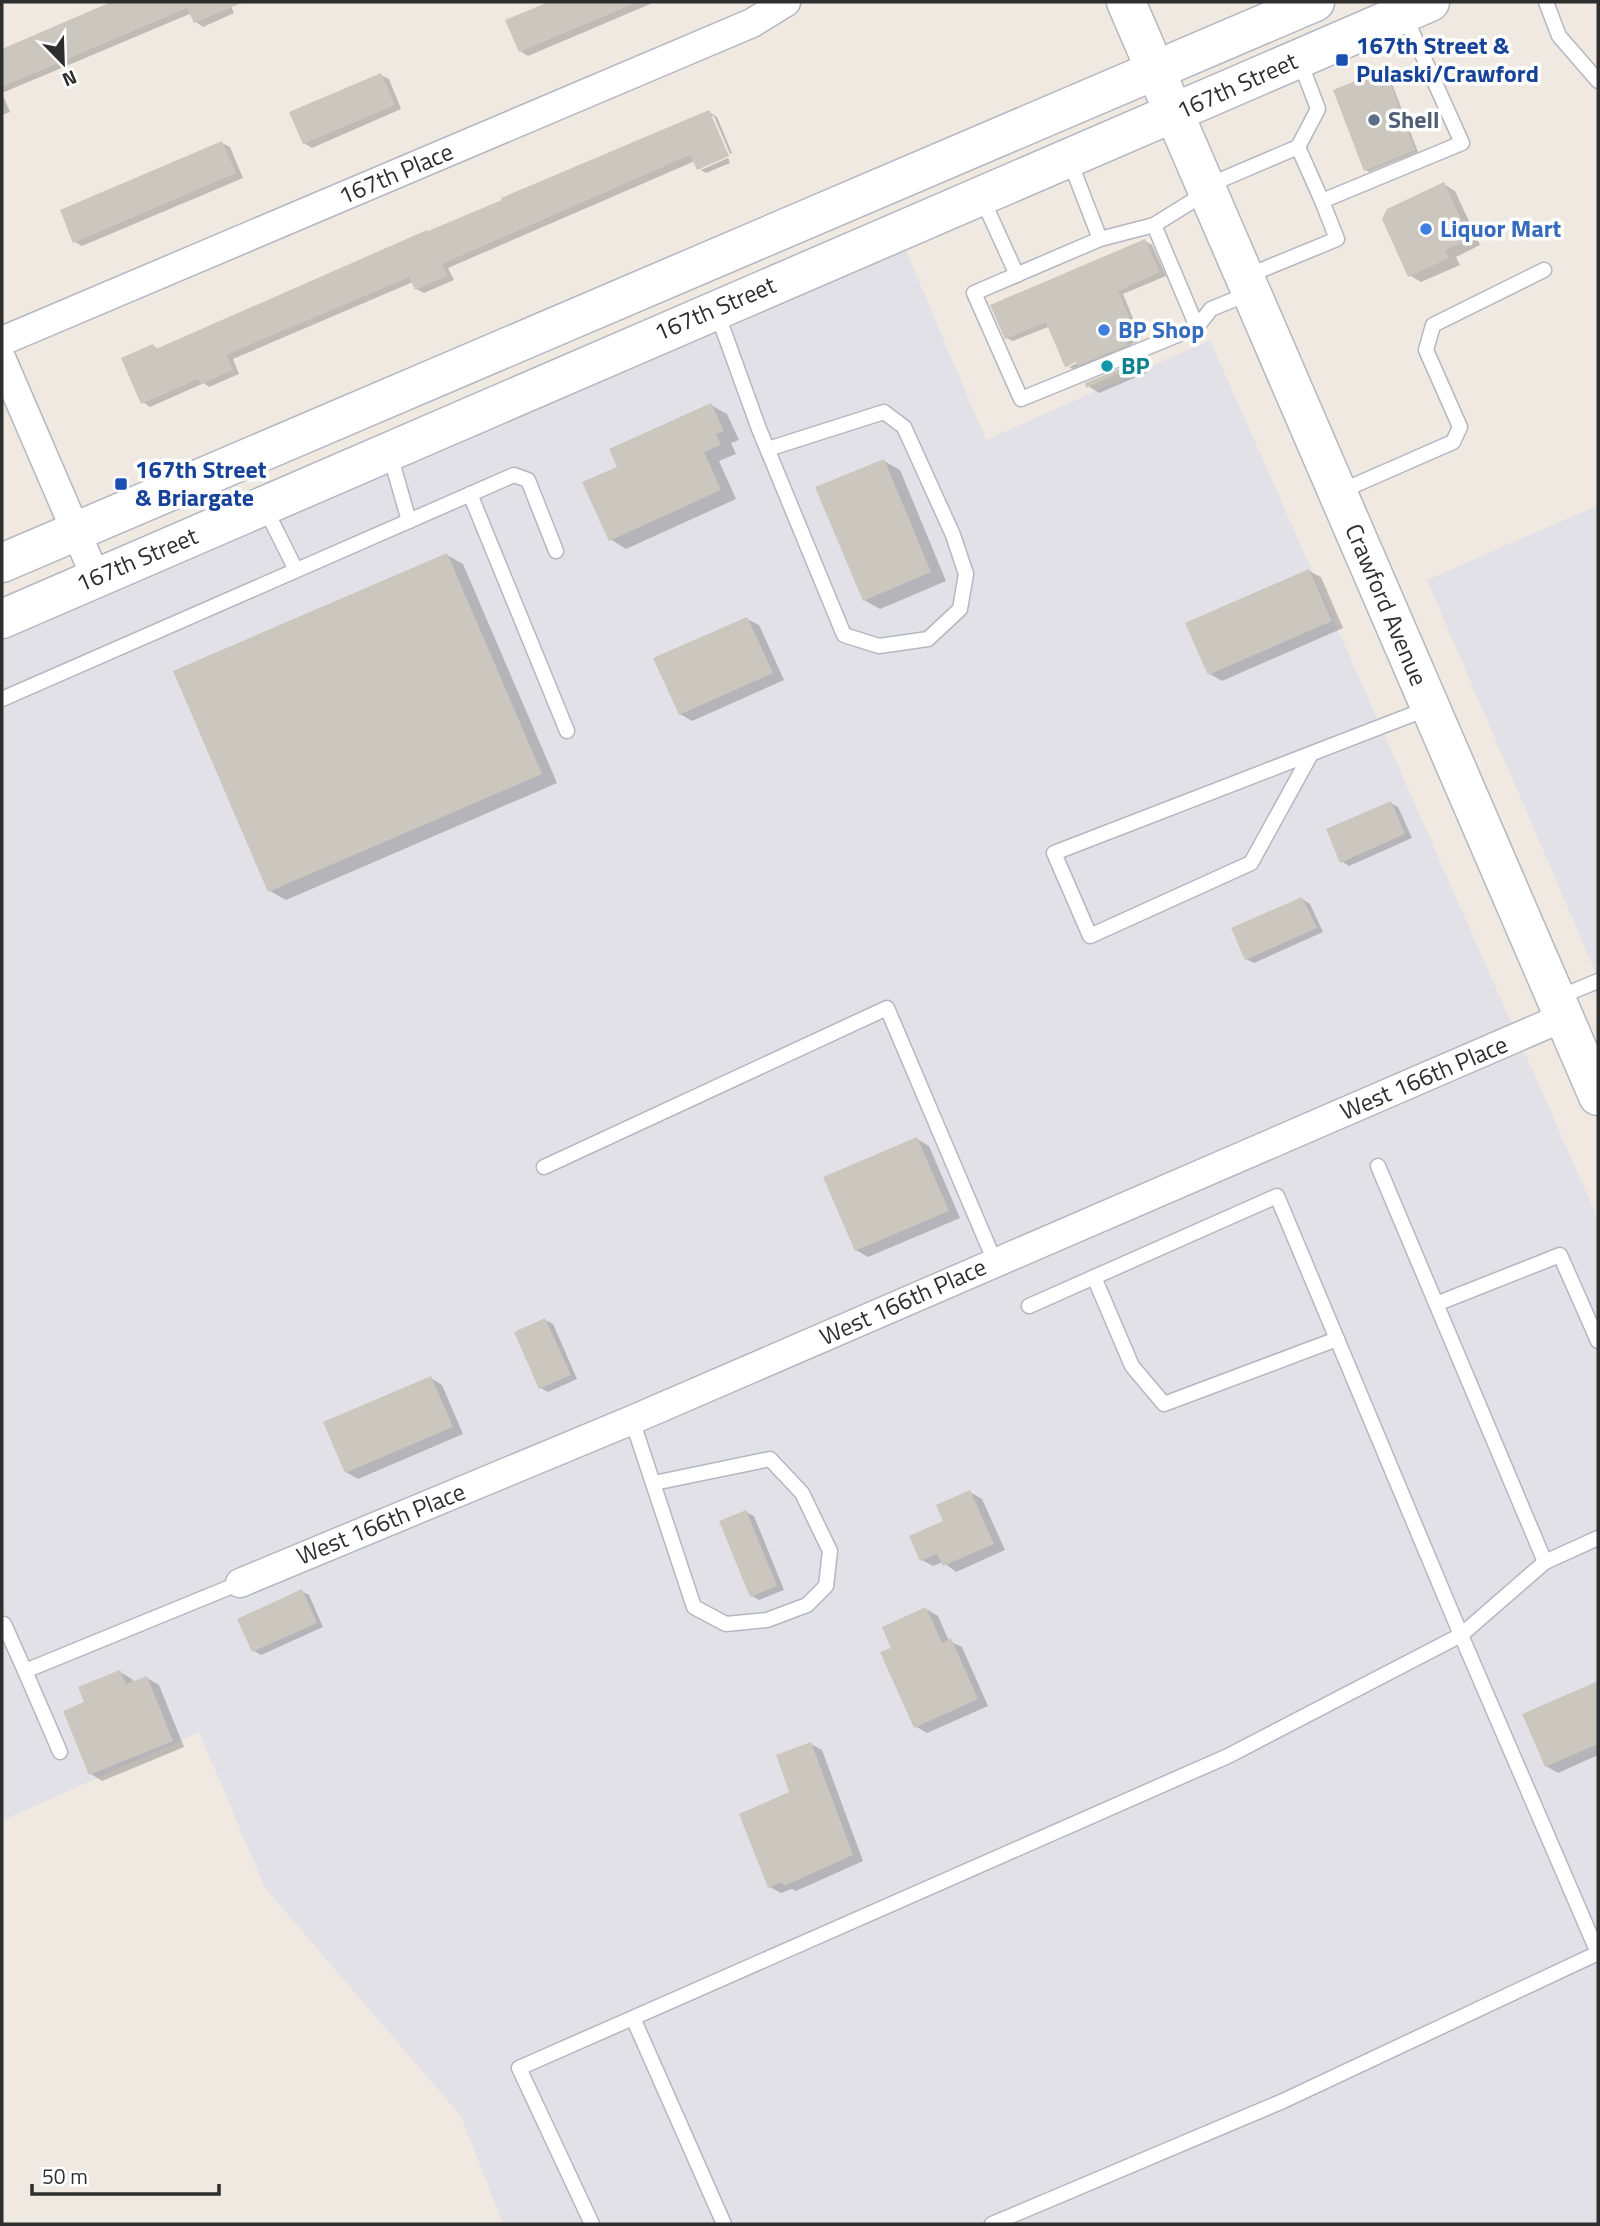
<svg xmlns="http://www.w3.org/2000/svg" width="1600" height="2226" font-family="'Titillium Web',sans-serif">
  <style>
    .industrial { fill: #e3e1e8 }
    .shadow { fill: #0003 }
    .building { fill: #cbc7bf }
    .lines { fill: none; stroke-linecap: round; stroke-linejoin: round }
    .lane-casing { stroke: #b4b7c1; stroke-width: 17 }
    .street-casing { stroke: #b4b7c1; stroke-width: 31 }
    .secondary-casing { stroke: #b4b7c1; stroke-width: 41 }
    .lane { stroke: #fff; stroke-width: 14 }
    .street { stroke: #fff; stroke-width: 28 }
    .secondary { stroke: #fff; stroke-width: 38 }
    .transit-dot { fill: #1a4fb4; stroke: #fff; stroke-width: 2.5 }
    .service-dot { fill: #5c6f8a; stroke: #fff; stroke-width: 2.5 }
    .shop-dot { fill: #3f7fe0; stroke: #fff; stroke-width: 2.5 }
    .culture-dot { fill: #0f9aa8; stroke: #fff; stroke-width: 2.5 }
    .labels { text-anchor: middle; stroke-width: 7; stroke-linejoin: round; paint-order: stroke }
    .transit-label { font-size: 24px; font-weight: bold; fill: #164399; stroke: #fff; text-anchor: start }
    .street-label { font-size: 24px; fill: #2e2e2e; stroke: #fff }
    .service-label { font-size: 24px; font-weight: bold; fill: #4e5e75; stroke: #fff; text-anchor: start }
    .shop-label { font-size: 24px; font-weight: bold; fill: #366cbe; stroke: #fff; text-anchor: start }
    .culture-label { font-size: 24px; font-weight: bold; fill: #0d838f; stroke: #fff; text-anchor: start }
  </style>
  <rect width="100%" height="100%" fill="#efe9e1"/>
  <!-- industrial -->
  <g class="industrial">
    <polygon points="902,241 986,440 1210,340 1598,1219 1598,2224 503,2224 461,2116 265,1888 199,1732 2,1821 2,625"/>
    <polygon points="1598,505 1598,978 1427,580"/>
  </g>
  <!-- shadow -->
  <g class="shadow">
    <polygon points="116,2 229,2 234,13 203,27 196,22 192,13 2,93 10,112 2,115 2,50"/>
    <polygon points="552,2 655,2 528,56 520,51 507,21"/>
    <polygon points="1384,71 1388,73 1418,152 1369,172 1366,170"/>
    <polygon points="381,75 389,79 401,109 312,148 304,143"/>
    <polygon points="709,112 717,117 732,153 730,154 714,116 710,116 701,170 695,161 448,268 454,280 424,293 416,289 413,282 233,359 239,374 209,387 204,383 150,407 143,402 153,346 159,349"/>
    <polygon points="222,143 230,147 243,178 82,246 75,242"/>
    <polygon points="728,158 730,163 706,173 701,170"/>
    <polygon points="1444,184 1455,191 1480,245 1456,257 1460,265 1421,282 1409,275"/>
    <polygon points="1145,241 1152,245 1166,276 1123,294 1142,340 1131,344 1133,349 1085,368 1081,366 1073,369 1069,367 1084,360 1083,357 1068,364 1068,367 1066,366 1048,327 1013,341 1006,338"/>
    <polygon points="1136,364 1148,372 1099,393 1088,386"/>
    <polygon points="711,405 727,414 739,440 731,443 736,454 719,461 736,499 626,549 610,539 619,468"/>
    <polygon points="884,461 900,470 946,581 880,609 864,600"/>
    <polygon points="447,555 463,564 557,783 286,900 270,891"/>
    <polygon points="1309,571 1321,577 1343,628 1222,681 1210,674 1188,624"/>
    <polygon points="747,619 759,625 784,680 692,721 680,714"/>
    <polygon points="1391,803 1398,807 1412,838 1349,866 1341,861"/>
    <polygon points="1302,899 1310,904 1323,932 1254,963 1246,959"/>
    <polygon points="917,1139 929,1146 960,1218 868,1257 856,1250"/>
    <polygon points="545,1320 553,1324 577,1379 548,1392 541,1388"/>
    <polygon points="431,1378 442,1385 463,1434 358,1479 346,1472"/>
    <polygon points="970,1492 982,1499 1005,1550 956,1572 943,1562 933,1566 922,1560 945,1522"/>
    <polygon points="746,1512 754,1516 784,1590 759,1600 752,1596"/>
    <polygon points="301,1591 309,1595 323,1627 261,1655 254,1651"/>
    <polygon points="926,1609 938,1616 949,1641 962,1647 988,1706 927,1733 915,1726"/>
    <polygon points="120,1672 132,1679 134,1683 147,1678 159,1685 184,1747 102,1781 91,1774 86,1703"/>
    <polygon points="1598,1683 1598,1755 1558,1773 1546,1766 1524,1715"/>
    <polygon points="811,1744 822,1750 863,1861 796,1891 792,1889 781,1893 770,1887 792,1793"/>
  </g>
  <!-- building -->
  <g class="building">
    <polygon points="111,2 244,2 194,23 187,8 2,87 2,49"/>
    <polygon points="549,2 638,2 519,52 505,20"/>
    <polygon points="1385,69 1415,150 1364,171 1333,90"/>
    <polygon points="381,73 395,105 303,144 289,112"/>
    <polygon points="709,110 729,156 697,170 690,155 442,264 447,276 415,290 409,277 226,355 233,370 201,384 198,379 141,404 121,358 153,344 156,349 427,230 428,231 502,200 501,198"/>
    <polygon points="222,141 236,173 73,243 60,210"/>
    <polygon points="1444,182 1470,239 1445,250 1449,258 1408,277 1382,219 1387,209"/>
    <polygon points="1145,239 1160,272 1118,291 1137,336 1126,341 1128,345 1077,366 1076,362 1065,367 1046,322 1005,339 990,305"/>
    <polygon points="1136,362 1137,365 1086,388 1085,383"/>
    <polygon points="711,403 724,431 716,434 721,445 704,452 721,490 609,541 582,482 617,467 609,449"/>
    <polygon points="884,459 931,572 863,601 815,487"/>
    <polygon points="447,553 542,774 268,892 173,671"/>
    <polygon points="1309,569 1332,621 1208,675 1185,623"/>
    <polygon points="747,617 773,673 679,715 653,658"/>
    <polygon points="1391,801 1405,834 1340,863 1326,829"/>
    <polygon points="1302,897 1317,928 1245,960 1231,928"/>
    <polygon points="917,1137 949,1211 855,1251 823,1177"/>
    <polygon points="545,1318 571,1375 539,1389 514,1332"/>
    <polygon points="431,1376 453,1427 345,1473 323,1422"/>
    <polygon points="970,1490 994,1544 943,1566 937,1554 920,1561 909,1536 943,1521 936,1505"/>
    <polygon points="746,1510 777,1586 750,1597 719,1521"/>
    <polygon points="302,1589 317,1623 252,1652 237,1619"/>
    <polygon points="926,1607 942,1643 951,1638 978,1699 914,1728 880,1652 891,1648 882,1627"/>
    <polygon points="120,1670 126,1684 147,1676 173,1741 89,1775 63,1711 84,1702 78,1687"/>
    <polygon points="1598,1681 1598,1744 1545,1767 1522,1714"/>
    <polygon points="811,1742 853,1855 784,1886 782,1882 768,1888 739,1814 789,1792 776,1755"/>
  </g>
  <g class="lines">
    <!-- lane casing -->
    <g class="lane-casing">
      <g id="lane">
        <polyline points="1546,2 1559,36 1598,81"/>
        <polyline points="1298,147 1318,109 1299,59"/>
        <polyline points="1069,159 1100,239"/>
        <polyline points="1209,185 1298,147 1322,201"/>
        <polyline points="1207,192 1154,225 1100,239 974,293 1021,399 1197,327 1211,309 1250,293"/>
        <polyline points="981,196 1017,275"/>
        <polyline points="1154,225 1197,327"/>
        <polyline points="1247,276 1337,239 1322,201 1462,143 1404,14"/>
        <polyline points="716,310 759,429 844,635 879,646 928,639 960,609 966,574 953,535 904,427 884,412 768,449"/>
        <polyline points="389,451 409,521"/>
        <polyline points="1339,492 1453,442 1460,427 1426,350 1433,325 1544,270"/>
        <polyline points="470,494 567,731"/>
        <polyline points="264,506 296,570"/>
        <polyline points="2,699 514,475 528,480 556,551"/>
        <polyline points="1311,754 1251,863 1090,936 1054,853 1429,708"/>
        <polyline points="1557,998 1598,981"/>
        <polyline points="1378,1166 1545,1562 1598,1538"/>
        <polyline points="544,1167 887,1008 995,1262"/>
        <polyline points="1094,1277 1132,1366 1164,1404 1337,1339"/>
        <polyline points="1436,1304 1560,1255 1598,1341"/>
        <polyline points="1029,1306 1277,1196 1461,1635 1545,1562"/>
        <polyline points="632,1420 694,1607 726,1624 767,1620 807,1605 826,1586 830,1551 802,1493 770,1459 654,1483"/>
        <polyline points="4,1624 25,1671"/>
        <polyline points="60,1752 25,1671 240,1583"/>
        <polyline points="633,2018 724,2224"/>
        <polyline points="592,2224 519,2068 1228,1756 1461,1635 1598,1953"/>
        <polyline points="992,2224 1283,2101 1598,1953"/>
      </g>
    </g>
    <!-- street casing -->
    <g class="street-casing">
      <g id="street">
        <polyline points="2,341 752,23 786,2"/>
        <polyline points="2,360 96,578"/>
        <polyline points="240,1583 632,1420 1564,1017"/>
      </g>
    </g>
    <!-- secondary casing -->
    <g class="secondary-casing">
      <g id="secondary">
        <polyline points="1126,2 1598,1096"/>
        <polyline points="2,563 1315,2"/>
        <path d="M2,619C477,412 953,206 1430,2"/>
      </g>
    </g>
    <!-- lane -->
    <use href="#lane" class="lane"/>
    <!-- street -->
    <use href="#street" class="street"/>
    <!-- secondary -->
    <use href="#secondary" class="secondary"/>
  </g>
  <!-- markers -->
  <g class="transit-dot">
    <rect x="1335" y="53" width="14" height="14" rx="3.5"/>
    <rect x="114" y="477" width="14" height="14" rx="3.5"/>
  </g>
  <circle class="service-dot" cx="1374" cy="120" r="7"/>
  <g class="shop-dot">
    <circle cx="1426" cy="229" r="7"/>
    <circle cx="1104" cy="330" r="7"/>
  </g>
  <circle class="culture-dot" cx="1107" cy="366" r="7"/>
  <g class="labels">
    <!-- transit labels -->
    <g class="transit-label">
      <text x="1356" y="54">167th Street &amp;<tspan x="1356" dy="28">Pulaski/Crawford</tspan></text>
      <text x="135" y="478">167th Street<tspan x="135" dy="28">&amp; Briargate</tspan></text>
    </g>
    <!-- street labels -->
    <g class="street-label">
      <text transform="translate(1237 86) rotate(-24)" y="8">167th Street</text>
      <text transform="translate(396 174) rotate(-23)" y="8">167th Place</text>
      <text transform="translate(715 309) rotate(-23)" y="8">167th Street</text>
      <text transform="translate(137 560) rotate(-23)" y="8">167th Street</text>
      <text transform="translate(1386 605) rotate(67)" y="8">Crawford Avenue</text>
      <text transform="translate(1424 1078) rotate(-23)" y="8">West 166th Place</text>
      <text transform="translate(903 1302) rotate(-24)" y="8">West 166th Place</text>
      <text transform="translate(381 1524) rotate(-22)" y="8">West 166th Place</text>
    </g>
    <!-- service labels -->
    <g class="service-label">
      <text x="1388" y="128">Shell</text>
    </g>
    <!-- shop labels -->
    <g class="shop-label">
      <text x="1440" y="237">Liquor Mart</text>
      <text x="1118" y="338">BP Shop</text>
    </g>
    <!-- culture labels -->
    <g class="culture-label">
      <text x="1121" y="374">BP</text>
    </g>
  </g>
  <!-- border -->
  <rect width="1600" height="2226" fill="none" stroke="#2e2e2e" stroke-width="7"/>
  <!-- north arrow -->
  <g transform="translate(63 63) rotate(157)" stroke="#ffffff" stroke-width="5" paint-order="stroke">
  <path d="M0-5L12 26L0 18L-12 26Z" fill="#2e2e2e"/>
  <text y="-10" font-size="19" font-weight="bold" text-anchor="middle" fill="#2e2e2e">N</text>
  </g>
  <!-- scale -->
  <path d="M32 2184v10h187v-10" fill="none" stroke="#2e2e2e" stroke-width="3.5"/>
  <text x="42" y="2184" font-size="21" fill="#2e2e2e" stroke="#ffffff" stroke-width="5" paint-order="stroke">50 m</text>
</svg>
